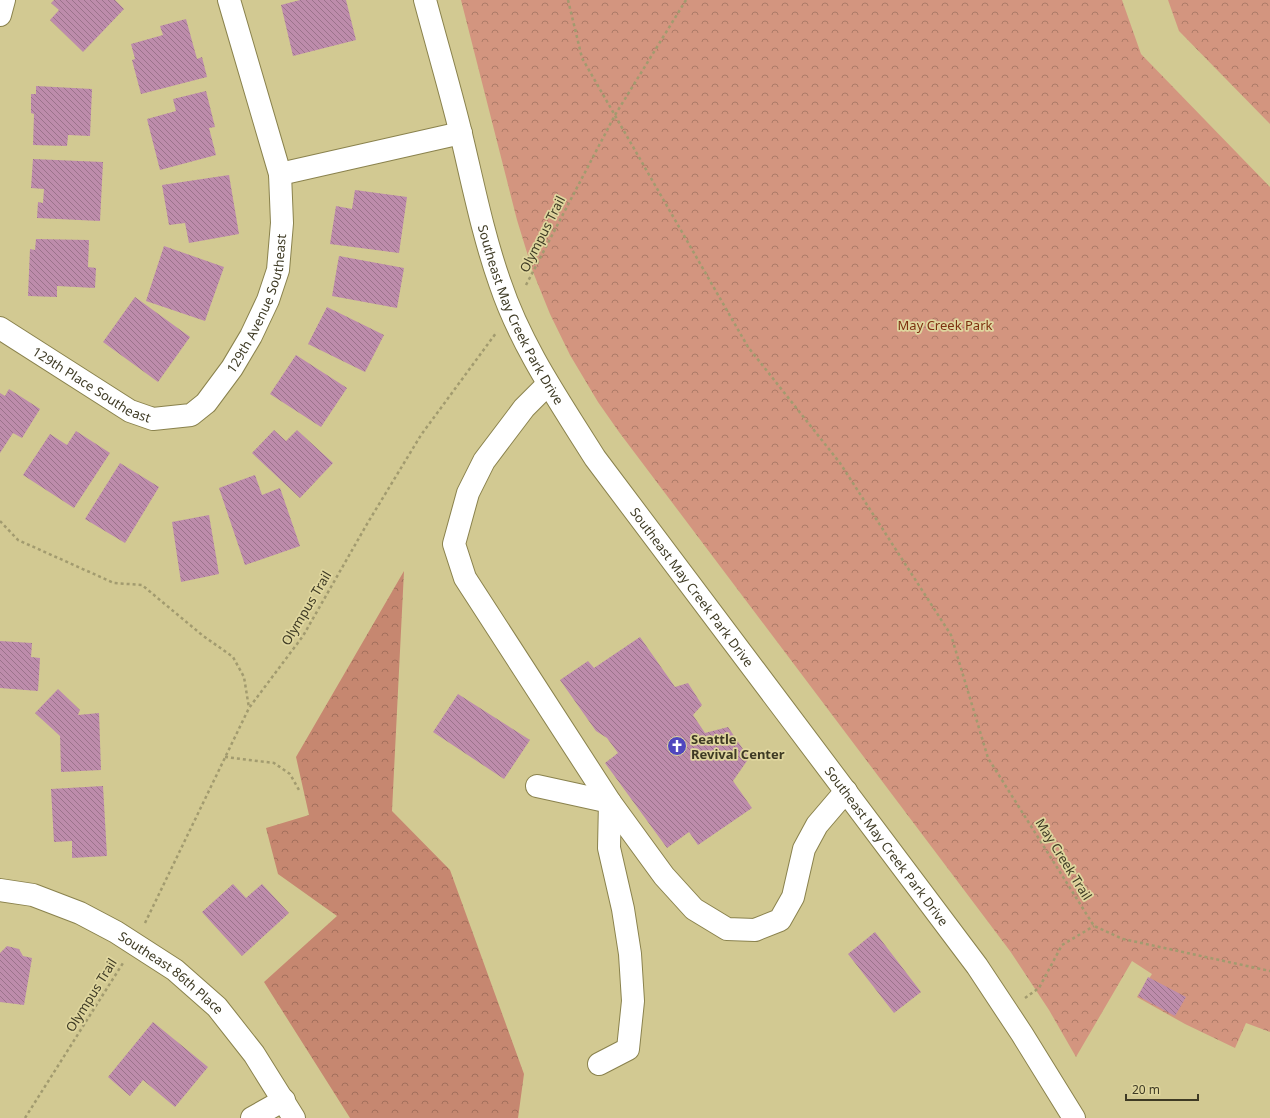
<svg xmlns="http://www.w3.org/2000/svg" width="1270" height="1118" font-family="'Noto Sans',sans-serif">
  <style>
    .forest { fill: url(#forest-crowns) }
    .park { fill: url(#park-crowns) }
    .building { fill: url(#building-back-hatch) }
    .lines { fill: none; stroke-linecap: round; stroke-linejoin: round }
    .minor-casing { stroke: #8a824d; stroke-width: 24 }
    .path { stroke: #a29b6f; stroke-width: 2.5; stroke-dasharray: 3 3; stroke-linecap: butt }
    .minor { stroke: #fff; stroke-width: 22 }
    .labels { text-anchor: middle; stroke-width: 3.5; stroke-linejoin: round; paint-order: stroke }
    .street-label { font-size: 13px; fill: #3e3a24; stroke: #dfd69e }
    .park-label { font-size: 13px; fill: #7d3010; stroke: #dfd69e }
    .poi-label { font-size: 13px; font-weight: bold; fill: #3e3a24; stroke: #dfd69e; text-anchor: start }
  </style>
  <defs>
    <pattern id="forest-crowns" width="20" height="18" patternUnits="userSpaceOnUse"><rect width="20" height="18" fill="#c68770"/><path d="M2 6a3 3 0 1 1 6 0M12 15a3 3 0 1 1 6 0" fill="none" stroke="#a26f5c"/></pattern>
    <pattern id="park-crowns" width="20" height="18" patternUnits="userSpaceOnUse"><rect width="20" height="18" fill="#d3957f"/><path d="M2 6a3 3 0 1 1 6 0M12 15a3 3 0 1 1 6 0" fill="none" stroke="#ad7b68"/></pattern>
    <pattern id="building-back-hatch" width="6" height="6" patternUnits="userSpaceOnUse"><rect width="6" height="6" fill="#bd8cab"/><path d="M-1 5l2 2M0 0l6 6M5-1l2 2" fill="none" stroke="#9b738b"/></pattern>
  </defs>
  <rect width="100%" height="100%" fill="#d2c992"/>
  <!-- forest -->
  <polygon class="forest" points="404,571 392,811 450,870 524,1074 518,1118 350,1118 264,982 337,916 278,874 266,828 309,815 296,757"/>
  <!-- park -->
  <g class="park">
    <polygon points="461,0 1122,0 1141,54 1270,187 1270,1032 1246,1023 1235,1048 1185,1024 1137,997 1152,974 1132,961 1076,1057 1049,1010 1010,951 619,432 598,402 570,355 550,314 533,272 517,220"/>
    <polygon points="1168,0 1270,0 1270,124 1179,31"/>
  </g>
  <!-- building -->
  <g class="building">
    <polygon points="54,0 115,0 124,9 83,52 50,20 59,10 51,3"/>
    <polygon points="300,0 346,0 356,40 293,56 281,5"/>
    <polygon points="186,19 197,59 202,57 207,77 141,94 132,60 135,59 131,44 163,35 160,26"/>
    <polygon points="36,86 92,89 90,136 68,135 67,146 33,145 34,114 31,113 31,94 36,94"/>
    <polygon points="206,91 215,127 209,128 216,155 160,170 147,119 176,111 173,99"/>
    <polygon points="33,159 103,162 100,221 37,218 38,202 43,203 44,189 31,188"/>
    <polygon points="229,175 239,234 189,243 185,223 169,225 162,185"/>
    <polygon points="355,190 407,197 399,253 330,244 336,206 352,209"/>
    <polygon points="36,239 89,240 88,267 96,268 95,288 57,286 57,297 28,296 30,249 35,250"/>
    <polygon points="164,246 224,267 205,321 146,301"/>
    <polygon points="339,256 404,268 397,308 332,296"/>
    <polygon points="135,297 190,337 158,382 103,342"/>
    <polygon points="327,307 384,335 365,372 308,344"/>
    <polygon points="296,355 347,388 321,427 270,394"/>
    <polygon points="9,389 40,409 22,438 13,433 0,453 0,393 5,396"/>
    <polygon points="274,430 286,441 297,430 333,463 300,498 252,453"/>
    <polygon points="76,431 110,453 74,508 23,475 50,434 67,445"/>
    <polygon points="120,463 159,487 125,543 85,519"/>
    <polygon points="255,475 262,495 280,488 300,546 245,565 219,488"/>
    <polygon points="209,515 219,574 181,582 172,522"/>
    <polygon points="640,637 675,687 688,683 702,705 693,715 705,733 728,727 749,758 733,781 752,808 698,845 689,832 667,848 605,763 618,753 607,738 596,731 560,680 588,661 594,668"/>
    <polygon points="0,641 32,643 31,657 40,658 38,691 0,688"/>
    <polygon points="58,689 80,710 78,715 99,713 101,770 61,772 60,736 35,713"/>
    <polygon points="458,694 530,740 504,779 433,732"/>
    <polygon points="103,786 107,856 72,858 72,841 54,842 51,789"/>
    <polygon points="233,884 246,898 262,884 289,913 242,956 202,912"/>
    <polygon points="875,932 921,992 894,1013 848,954"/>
    <polygon points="7,946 19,949 23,956 32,958 24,1005 0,1002 0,953"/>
    <polygon points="1148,977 1186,997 1175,1016 1138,996"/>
    <polygon points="153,1022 208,1067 175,1107 143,1080 130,1096 108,1077"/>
  </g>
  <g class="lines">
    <!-- minor casing -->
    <g class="minor-casing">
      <g id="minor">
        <path id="s1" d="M425,0C437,45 450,89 461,134C473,184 483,235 500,283C521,346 560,402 595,458L977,966L1022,1034L1074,1118"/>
        <polyline points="0,15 4,0"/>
        <polyline points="280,174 461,133"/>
        <path id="s2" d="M0,328L130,411L153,419L191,415L206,403L232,368L251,336L268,300L278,270L282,223L280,174L229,0"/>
        <polyline points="548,384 524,408 484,461 468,493 454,544 465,578 610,802 609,848 623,909 630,954 633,1001 628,1049 599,1064"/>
        <polyline points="537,786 610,802 664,876 694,909 727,929 755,930 780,920 793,897 804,849 817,825 846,791"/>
        <path id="s3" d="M0,890L33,895L80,913L116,932L175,970L217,1007L254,1054L294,1118"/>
        <polyline points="252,1118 284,1100"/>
      </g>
    </g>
    <!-- path -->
    <g class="path">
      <polyline points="568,0 582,58 748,347 840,463 951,635 988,758 1094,926 1123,939 1270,971"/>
      <polyline points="526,285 615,115 686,0"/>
      <polyline points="0,521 18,540 114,583 142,585 202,635 233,657 244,677 249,708"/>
      <polyline points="225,757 274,763 290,774 299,790"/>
      <polyline points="145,923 249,708 303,636 367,524 421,435 496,333"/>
      <polyline points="1025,998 1039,988 1062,945 1094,926"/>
      <polyline points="25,1118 123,963"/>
    </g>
    <!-- minor -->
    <use href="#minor" class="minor"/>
  </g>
  <!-- icons -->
  <defs>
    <g id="church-disc" transform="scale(1)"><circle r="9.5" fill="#5047be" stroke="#dfd69e"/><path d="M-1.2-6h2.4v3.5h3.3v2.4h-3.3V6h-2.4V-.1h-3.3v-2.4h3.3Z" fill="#fff"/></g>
  </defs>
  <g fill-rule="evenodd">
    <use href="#church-disc" x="677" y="746"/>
  </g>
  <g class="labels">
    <!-- street labels -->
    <g class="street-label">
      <text transform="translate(542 234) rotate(-63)" y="5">Olympus Trail</text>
      <text dy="5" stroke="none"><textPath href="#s2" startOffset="350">129th Avenue Southeast</textPath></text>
      <text dy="5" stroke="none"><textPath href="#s1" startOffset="330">Southeast May Creek Park Drive</textPath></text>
      <text dy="5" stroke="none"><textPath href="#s2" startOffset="108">129th Place Southeast</textPath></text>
      <text dy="5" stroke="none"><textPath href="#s1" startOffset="654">Southeast May Creek Park Drive</textPath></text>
      <text transform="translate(306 608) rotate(-59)" y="5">Olympus Trail</text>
      <text dy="5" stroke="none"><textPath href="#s1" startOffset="978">Southeast May Creek Park Drive</textPath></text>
      <text transform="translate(1064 859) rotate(58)" y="5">May Creek Trail</text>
      <text dy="5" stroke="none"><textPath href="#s3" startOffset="193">Southeast 86th Place</textPath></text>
      <text transform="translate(91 995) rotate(-58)" y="5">Olympus Trail</text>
    </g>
    <!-- park labels -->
    <g class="park-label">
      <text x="945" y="330">May Creek Park</text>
    </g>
    <!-- poi labels -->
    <g class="poi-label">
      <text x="691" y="744">Seattle<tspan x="691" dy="15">Revival Center</tspan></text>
    </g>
  </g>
  <!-- scale -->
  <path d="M1126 1094v6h72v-6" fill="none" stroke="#3e3a24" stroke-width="2"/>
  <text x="1132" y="1094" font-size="12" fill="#3e3a24" stroke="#dfd69e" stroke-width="3" paint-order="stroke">20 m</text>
</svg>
